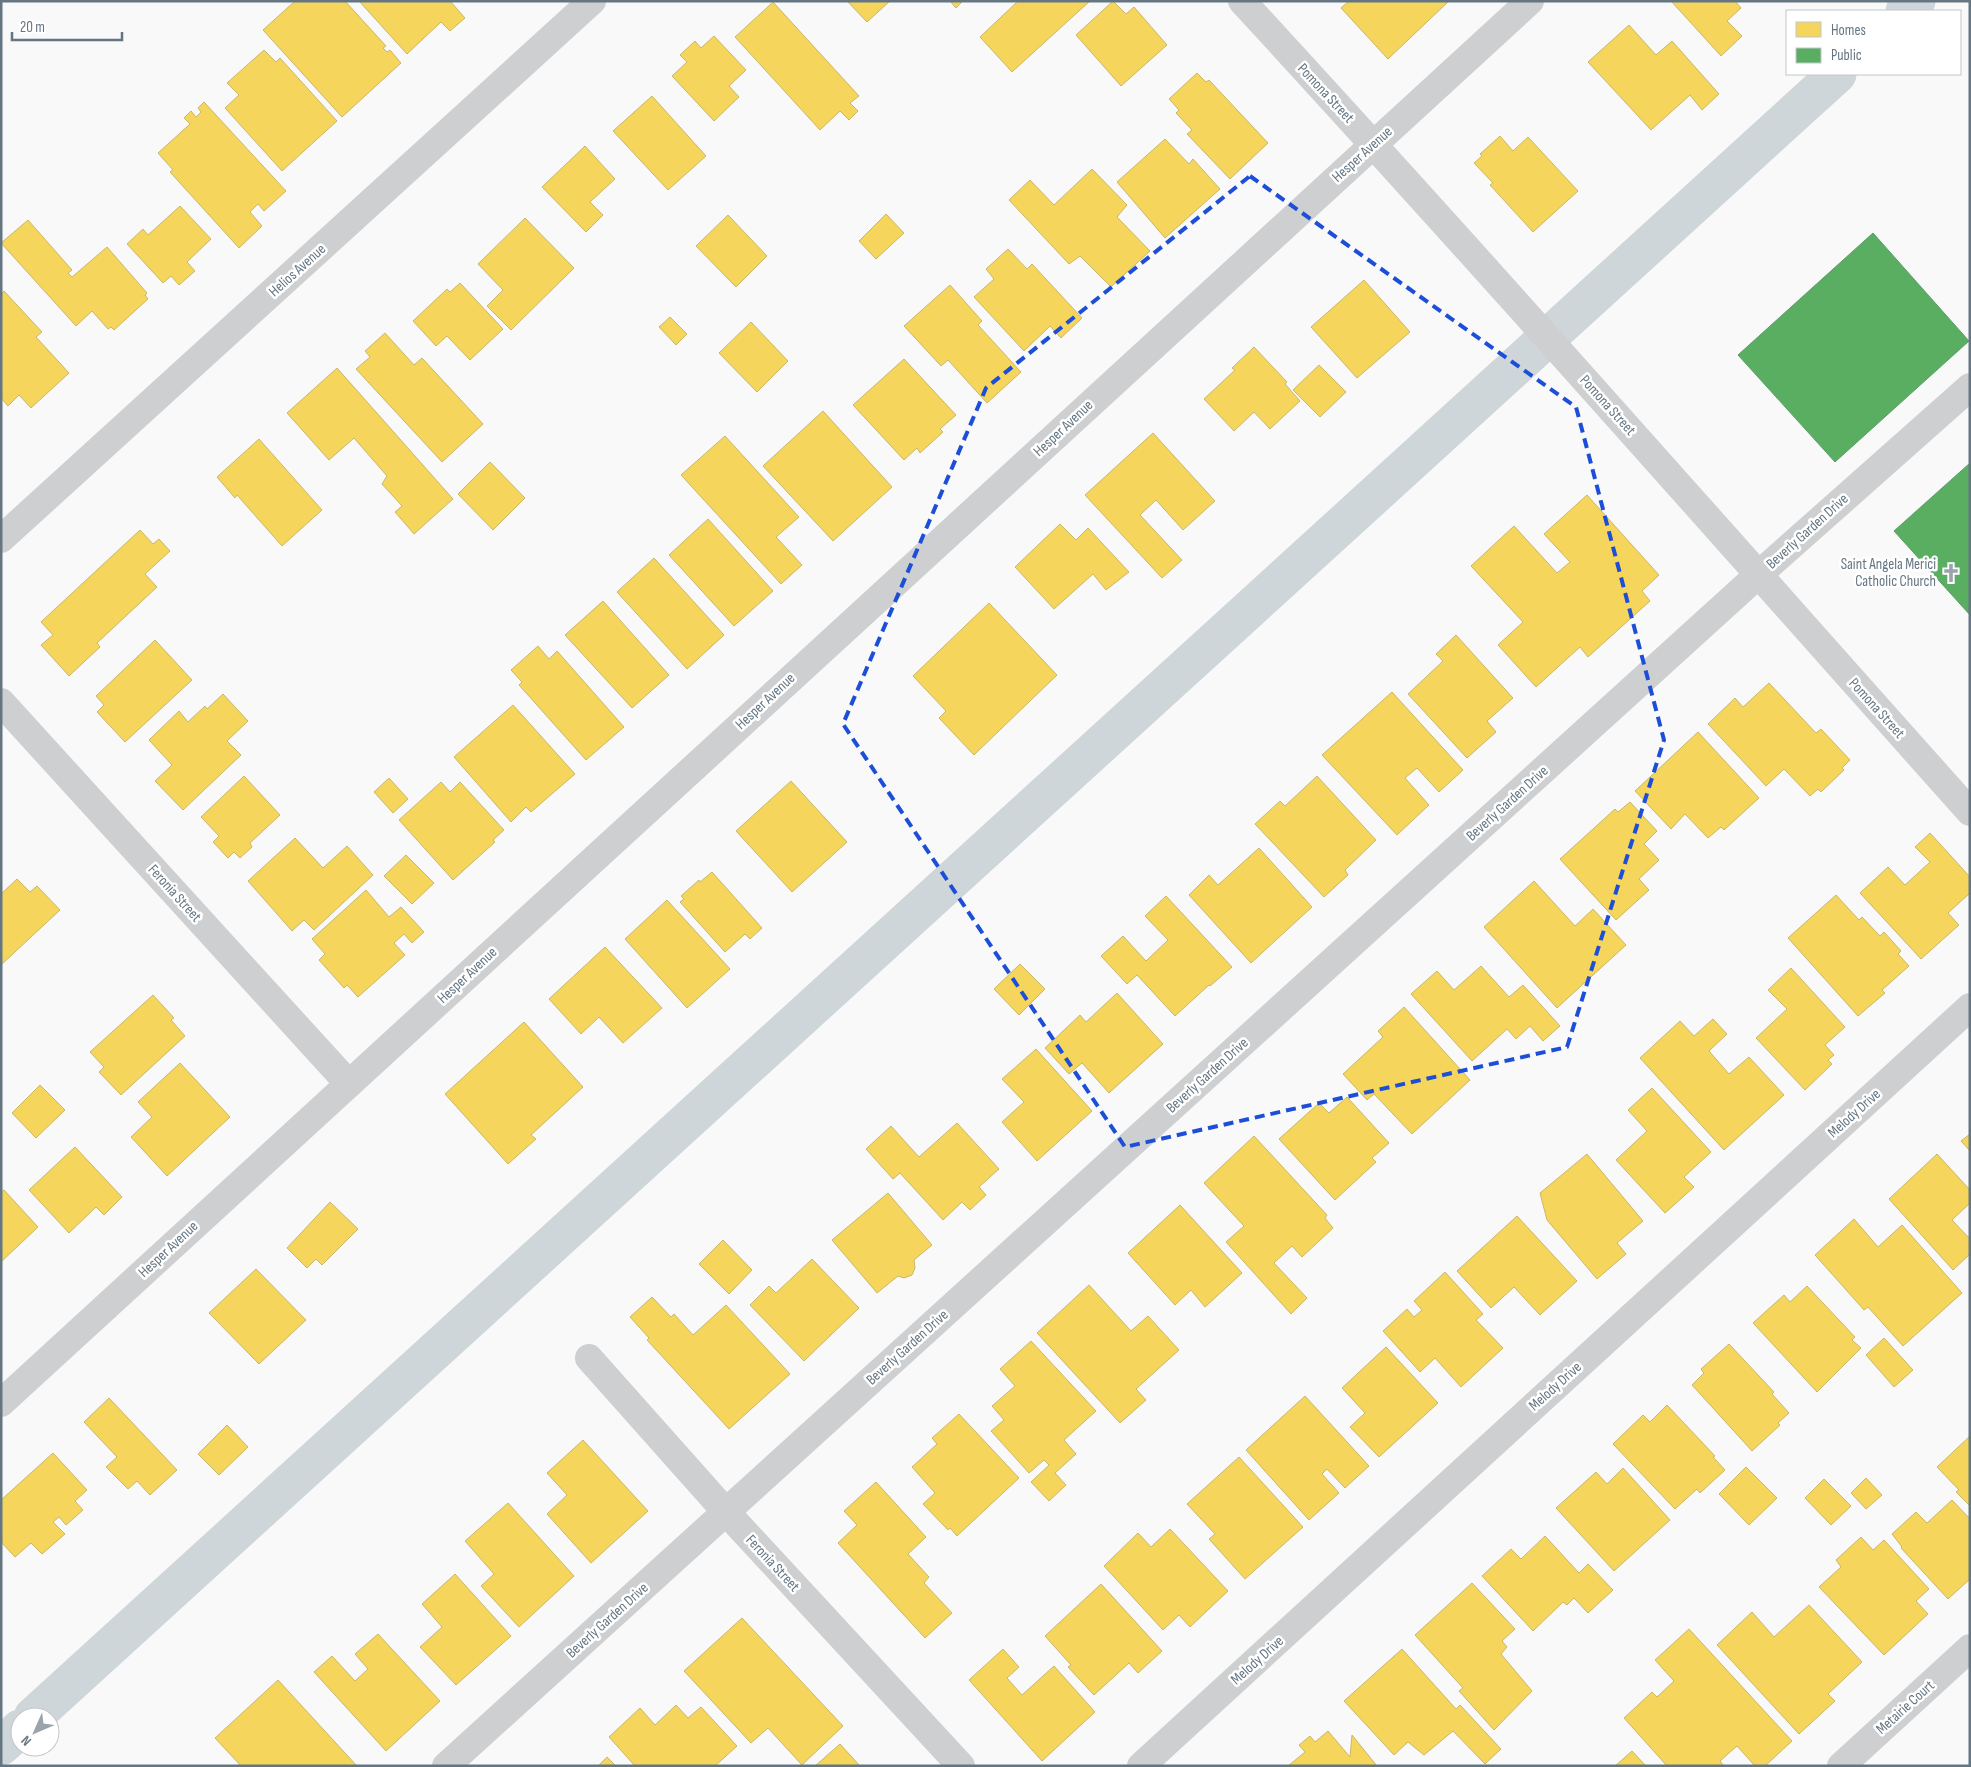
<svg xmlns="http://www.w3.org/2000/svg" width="1971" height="1767" font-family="'Sofia Sans Condensed',sans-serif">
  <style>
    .homes { fill: #f6d55c; stroke: #cab868 }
    .public { fill: #5aae61; stroke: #5d9d6b }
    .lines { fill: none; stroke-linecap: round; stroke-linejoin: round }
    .canal { stroke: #ced6d9; stroke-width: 39 }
    .minor { stroke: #cecfd0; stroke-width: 28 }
    .marked { fill: none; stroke: #1d4ed8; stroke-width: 4; stroke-dasharray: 10 6; stroke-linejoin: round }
    .labels { text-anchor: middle; stroke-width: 5; stroke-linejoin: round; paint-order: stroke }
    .street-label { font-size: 15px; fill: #657683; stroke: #fff }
    .poi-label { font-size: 15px; fill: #657683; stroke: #fff; text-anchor: end }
  </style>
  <rect width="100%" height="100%" fill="#f9f9f9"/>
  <!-- homes -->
  <g class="homes">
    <polygon points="295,1 345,1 386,46 383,48 387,52 390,50 401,63 342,117 263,30"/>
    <polygon points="359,1 450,1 465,18 450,31 441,22 407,54"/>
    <polygon points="847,1 890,1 867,22"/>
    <polygon points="950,1 963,1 956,8"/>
    <polygon points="1018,1 1090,1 1012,72 980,37"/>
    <polygon points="1113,1 1126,14 1134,7 1167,45 1121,86 1076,35"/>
    <polygon points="1349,1 1449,1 1388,59 1341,8"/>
    <polygon points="1671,1 1735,1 1741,8 1727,21 1742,36 1721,56"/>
    <polygon points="773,2 859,96 850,103 858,111 849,120 840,111 820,130 735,37"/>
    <polygon points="1629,25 1656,55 1672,41 1719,94 1702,110 1690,95 1651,130 1588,62"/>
    <polygon points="714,36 746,70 729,86 739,97 714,121 672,76 687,62 680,55 695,41 701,48"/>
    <polygon points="264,50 276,62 280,58 337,121 282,171 225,108 239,95 227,83"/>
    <polygon points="1197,73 1206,82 1209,80 1268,143 1230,179 1187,134 1192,130 1176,113 1179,110 1169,99"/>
    <polygon points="652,96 706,156 668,190 613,131"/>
    <polygon points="204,102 286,191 264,211 258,204 250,212 262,226 239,248 170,172 173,170 158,153 190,124 184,118 191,111 196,117 201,112 198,108"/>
    <polygon points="1500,136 1513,151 1528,137 1578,191 1533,232 1490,185 1493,183 1474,163 1482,156 1480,154"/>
    <polygon points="1165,139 1189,164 1193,159 1220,189 1165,238 1117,182"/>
    <polygon points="585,146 615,179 590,202 603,215 586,232 542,187"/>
    <polygon points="1092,169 1127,205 1117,217 1150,251 1111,287 1080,256 1069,264 1009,200 1030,180 1054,205"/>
    <polygon points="180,206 211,239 187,262 195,271 179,285 171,276 163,283 127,244 143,229 148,235"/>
    <polygon points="886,214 904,233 876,259 859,241"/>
    <polygon points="728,215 767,256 736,287 696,246"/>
    <polygon points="525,218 574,268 511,330 487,306 503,290 478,264"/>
    <polygon points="28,220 72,270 68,273 72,277 107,247 147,293 145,295 148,299 114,330 111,327 108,329 92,311 76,326 1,243"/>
    <polygon points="1008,249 1027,269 1032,264 1082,318 1061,338 1050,326 1024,351 974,297 994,279 986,269"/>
    <polygon points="1364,280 1410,332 1357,378 1311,327"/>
    <polygon points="460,283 503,329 470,360 447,336 436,346 413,321 447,289 450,292"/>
    <polygon points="950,285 982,321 978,325 1021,372 987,403 948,360 941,366 904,326"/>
    <polygon points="4,291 42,332 36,337 69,373 31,408 19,395 8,406 1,398 1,295"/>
    <polygon points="670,317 687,334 676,345 659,327"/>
    <polygon points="751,322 788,361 757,392 719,353"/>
    <polygon points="385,333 414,365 422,358 483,424 442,462 356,369 370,357 365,351"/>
    <polygon points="1254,347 1287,382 1285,384 1300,401 1270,429 1254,412 1234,431 1204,399 1235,370 1232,368"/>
    <polygon points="904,359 956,415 940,429 943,432 920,453 917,448 904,460 853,405"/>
    <polygon points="1319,365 1346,392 1320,417 1293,390"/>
    <polygon points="337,368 453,499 414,534 395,512 402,506 382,484 387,476 354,438 329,460 287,413"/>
    <polygon points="823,411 892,487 833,541 763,466"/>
    <polygon points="1153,433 1215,501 1183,530 1156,500 1140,515 1182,560 1162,578 1085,495"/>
    <polygon points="725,436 799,517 776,537 802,565 781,584 681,475"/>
    <polygon points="259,439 322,510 282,546 237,495 235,498 217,477"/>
    <polygon points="490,462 525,498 493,530 458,494"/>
    <polygon points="1587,495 1659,575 1642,591 1650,601 1588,657 1580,647 1536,687 1498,645 1523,622 1471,566 1514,526 1557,573 1570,562 1544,534"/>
    <polygon points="708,519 773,591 734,626 669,555"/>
    <polygon points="1060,524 1076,540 1088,528 1129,572 1106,590 1093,574 1054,609 1015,567"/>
    <polygon points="140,530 153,544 159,539 170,551 145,574 157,587 97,643 100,647 69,676 41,645 53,635 41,622"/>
    <polygon points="654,558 724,635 687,669 617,592"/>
    <polygon points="603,601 669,675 632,708 565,635"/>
    <polygon points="989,603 1057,675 974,755 939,718 946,711 913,676"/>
    <polygon points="1456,635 1513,698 1487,721 1496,732 1467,758 1408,694 1443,661 1436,654"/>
    <polygon points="155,640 192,680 125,742 97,712 104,705 96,696"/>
    <polygon points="538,646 549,659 557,651 624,727 586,760 519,685 522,682 511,670"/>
    <polygon points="1769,683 1816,733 1821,729 1850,760 1842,768 1844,770 1821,792 1818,789 1810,796 1784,769 1766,786 1708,724 1735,698 1743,707"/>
    <polygon points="1392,692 1463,770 1439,792 1417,768 1405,778 1429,805 1397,835 1322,755"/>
    <polygon points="223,694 248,721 227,741 241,755 183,810 155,781 172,765 149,740 179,711 188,722 205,706 207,709"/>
    <polygon points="513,705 575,774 531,812 526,807 511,822 454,757"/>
    <polygon points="1698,732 1759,798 1724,830 1721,827 1708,838 1685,814 1671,829 1635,791"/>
    <polygon points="244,776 280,815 250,843 252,847 240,858 234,852 228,858 213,842 219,836 201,817"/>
    <polygon points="1317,776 1376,840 1345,870 1348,875 1324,897 1255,824 1280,801 1285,806"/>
    <polygon points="389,778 408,799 393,813 374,792"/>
    <polygon points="791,781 847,842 792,892 736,831"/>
    <polygon points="441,782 450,792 460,782 504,830 493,840 495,842 453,880 399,820"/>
    <polygon points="1630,802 1657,831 1644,844 1659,860 1639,879 1649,890 1616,920 1560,859 1615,809 1618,812"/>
    <polygon points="1930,833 1970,877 1970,893 1948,913 1959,925 1921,959 1860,893 1888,867 1905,885 1930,862 1915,847"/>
    <polygon points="295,838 323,868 347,846 373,875 314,930 304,920 292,931 248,881"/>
    <polygon points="1259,848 1312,907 1251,963 1189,895 1209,875 1218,885"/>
    <polygon points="406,855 434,883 412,904 384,876"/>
    <polygon points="712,872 762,928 750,939 745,934 725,952 680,902 684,899 681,896 699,880 700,882"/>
    <polygon points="17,879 30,892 37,886 60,910 1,965 1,894"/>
    <polygon points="1534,881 1575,926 1593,909 1626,945 1557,1008 1484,927"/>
    <polygon points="366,890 389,917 401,907 424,932 412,943 404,934 394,943 405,955 358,997 347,985 344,988 319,960 325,954 312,939"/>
    <polygon points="1836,895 1859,920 1862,917 1880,936 1884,932 1901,951 1898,954 1909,966 1882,990 1885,993 1858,1016 1788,938"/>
    <polygon points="1166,896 1232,967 1210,986 1209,985 1175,1016 1137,975 1127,984 1101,956 1123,936 1146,961 1168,940 1145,916"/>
    <polygon points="667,900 730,969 687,1008 625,939"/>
    <polygon points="605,947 662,1008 623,1043 599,1017 581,1034 549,999"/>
    <polygon points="1020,964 1045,989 1019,1015 994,989"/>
    <polygon points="1481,966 1509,997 1523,985 1560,1026 1543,1041 1530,1026 1516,1039 1507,1029 1472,1061 1411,994 1437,971 1454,990"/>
    <polygon points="1791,968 1845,1027 1825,1045 1834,1055 1828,1060 1832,1064 1805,1090 1756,1038 1787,1009 1768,990"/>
    <polygon points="1117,993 1163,1044 1109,1093 1082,1063 1069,1074 1045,1048 1080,1015 1086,1022"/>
    <polygon points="153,995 174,1018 171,1020 185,1036 121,1095 99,1072 104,1067 90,1052"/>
    <polygon points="1404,1007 1470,1080 1412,1134 1374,1094 1367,1100 1343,1074 1383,1037 1378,1031"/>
    <polygon points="1713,1019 1727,1034 1709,1051 1729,1074 1749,1057 1784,1095 1724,1150 1640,1058 1680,1021 1694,1036"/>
    <polygon points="524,1022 583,1087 531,1135 536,1139 508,1164 445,1094"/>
    <polygon points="1036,1049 1092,1111 1037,1161 1002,1122 1024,1102 1002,1079"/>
    <polygon points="180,1063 230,1117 167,1176 131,1137 152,1117 138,1102"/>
    <polygon points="40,1085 65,1110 36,1138 12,1113"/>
    <polygon points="1652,1088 1711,1152 1684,1177 1694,1187 1665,1213 1616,1160 1647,1131 1628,1110"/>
    <polygon points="1347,1097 1389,1143 1372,1158 1376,1162 1335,1200 1279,1139 1319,1103 1329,1113"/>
    <polygon points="957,1123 999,1169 979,1187 986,1195 970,1210 962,1202 943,1220 900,1173 893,1179 866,1149 891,1126 919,1157"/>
    <polygon points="1970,1134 1970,1151 1961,1141"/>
    <polygon points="1254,1136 1327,1215 1325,1218 1333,1228 1302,1257 1292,1246 1274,1263 1307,1298 1291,1314 1226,1242 1244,1226 1204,1183"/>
    <polygon points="75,1147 122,1197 104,1215 96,1207 69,1233 29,1190"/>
    <polygon points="1587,1154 1643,1221 1617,1243 1626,1254 1597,1279 1547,1220 1540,1193"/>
    <polygon points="1937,1154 1970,1190 1970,1203 1952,1220 1970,1239 1970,1254 1953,1270 1889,1199"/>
    <polygon points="4,1190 38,1227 1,1262 1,1192"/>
    <polygon points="888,1193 932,1245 914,1260 915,1268 912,1275 904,1278 898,1276 877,1293 832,1240"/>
    <polygon points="330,1202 358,1229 322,1265 316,1259 307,1268 287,1248"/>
    <polygon points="1180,1205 1242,1273 1205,1307 1191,1290 1175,1305 1128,1253"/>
    <polygon points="1517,1216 1577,1281 1540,1315 1514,1287 1491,1308 1457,1271"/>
    <polygon points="1854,1219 1878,1247 1902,1225 1962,1293 1903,1346 1868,1307 1864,1310 1815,1255"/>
    <polygon points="723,1240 752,1270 729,1294 699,1264"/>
    <polygon points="812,1259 859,1308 804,1361 750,1305 769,1286 776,1293"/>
    <polygon points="256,1269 306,1320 259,1364 209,1313"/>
    <polygon points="1445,1272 1483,1314 1476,1320 1503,1348 1461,1387 1435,1358 1420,1372 1383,1331 1407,1309 1414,1317 1422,1310 1414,1301"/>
    <polygon points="1089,1285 1131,1331 1148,1316 1179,1350 1136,1389 1146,1400 1120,1423 1037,1333"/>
    <polygon points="1807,1286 1855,1337 1852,1340 1861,1348 1817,1392 1753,1323 1784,1295 1790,1302"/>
    <polygon points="652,1297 671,1317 674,1314 693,1335 726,1305 790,1374 729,1429 647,1340 649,1338 630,1317"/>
    <polygon points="1884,1338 1913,1370 1894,1387 1866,1355"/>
    <polygon points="1031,1341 1096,1411 1064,1440 1076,1454 1055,1473 1066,1485 1049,1501 1031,1482 1049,1465 1044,1460 1029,1473 991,1431 1004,1420 992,1406 1015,1386 1000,1369"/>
    <polygon points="1729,1344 1774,1392 1772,1394 1789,1413 1778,1423 1780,1425 1752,1451 1692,1385 1704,1373 1701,1369"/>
    <polygon points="1386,1347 1438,1403 1379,1457 1350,1427 1365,1413 1342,1388"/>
    <polygon points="1305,1396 1369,1466 1345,1488 1327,1469 1322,1474 1339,1493 1309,1520 1246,1450"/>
    <polygon points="109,1398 177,1470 150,1495 137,1481 128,1489 106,1467 117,1457 84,1422"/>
    <polygon points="1667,1405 1715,1456 1713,1457 1725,1470 1700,1493 1697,1489 1675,1509 1613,1444 1643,1415 1650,1422"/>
    <polygon points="959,1414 1019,1478 957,1536 950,1528 948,1530 923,1504 935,1493 912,1467 937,1444 932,1438"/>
    <polygon points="227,1425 248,1447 219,1475 198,1454"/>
    <polygon points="1970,1436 1970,1506 1956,1492 1959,1490 1937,1467"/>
    <polygon points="583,1440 648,1511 591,1563 547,1514 567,1495 547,1473"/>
    <polygon points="53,1453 87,1490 75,1501 83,1510 66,1525 59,1517 53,1522 65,1534 42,1554 31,1543 15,1557 1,1542 1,1500"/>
    <polygon points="1239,1457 1303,1527 1245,1579 1209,1539 1215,1534 1187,1504"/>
    <polygon points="1746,1467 1777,1498 1749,1525 1719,1494"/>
    <polygon points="1623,1468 1670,1520 1614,1571 1556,1508 1596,1472 1607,1484"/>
    <polygon points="1866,1478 1882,1495 1866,1509 1851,1493"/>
    <polygon points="1824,1479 1851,1506 1831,1525 1805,1498"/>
    <polygon points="876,1482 926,1537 908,1554 929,1577 924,1583 952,1613 925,1638 838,1543 857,1525 844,1511"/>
    <polygon points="1952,1500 1970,1519 1970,1579 1948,1599 1901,1548 1902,1547 1892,1534 1916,1512 1927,1523"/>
    <polygon points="508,1503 574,1576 519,1627 481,1586 494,1574 465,1541"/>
    <polygon points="1170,1529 1228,1591 1190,1627 1179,1615 1163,1630 1104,1566 1138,1533 1151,1547"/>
    <polygon points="1545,1536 1579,1573 1588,1564 1613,1590 1588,1613 1574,1598 1567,1605 1563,1602 1533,1631 1482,1576 1511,1549 1521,1559"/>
    <polygon points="1861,1537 1873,1550 1884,1540 1929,1589 1916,1601 1928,1614 1884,1655 1819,1587 1841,1567 1836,1560"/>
    <polygon points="455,1574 511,1636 456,1685 420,1647 442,1627 422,1604"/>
    <polygon points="1472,1583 1515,1629 1502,1641 1507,1647 1501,1654 1532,1691 1494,1730 1459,1691 1463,1688 1415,1635"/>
    <polygon points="1101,1584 1162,1651 1138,1673 1129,1663 1094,1695 1068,1667 1071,1665 1045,1636"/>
    <polygon points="1809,1605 1862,1662 1828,1694 1835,1701 1799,1734 1717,1645 1752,1612 1774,1637"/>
    <polygon points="742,1618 843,1726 802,1765 768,1728 751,1743 684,1671"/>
    <polygon points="1689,1629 1792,1741 1765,1766 1755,1766 1737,1746 1720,1761 1724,1766 1667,1766 1624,1718 1652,1692 1657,1697 1674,1681 1655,1660"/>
    <polygon points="378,1634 440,1701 386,1751 314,1672 332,1656 355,1681 368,1669 355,1654"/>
    <polygon points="1003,1649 1019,1667 1007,1678 1022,1695 1054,1666 1095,1712 1042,1761 969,1680"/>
    <polygon points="1402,1649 1456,1709 1460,1705 1501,1749 1485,1764 1453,1731 1424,1755 1408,1742 1394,1755 1344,1701"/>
    <polygon points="278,1680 357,1766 241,1766 215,1738"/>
    <polygon points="676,1705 688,1718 701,1707 737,1746 715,1766 635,1766 609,1737 640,1708 655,1725"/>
    <polygon points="1328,1731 1350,1757 1352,1735 1377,1766 1288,1766 1305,1752 1299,1745 1310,1736 1315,1742"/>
    <polygon points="840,1744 860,1766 815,1766"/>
    <polygon points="1632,1751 1646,1766 1615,1766"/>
    <polygon points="607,1757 616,1766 598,1766"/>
  </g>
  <!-- public -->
  <g class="public">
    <polygon points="1873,233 1969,341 1835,462 1738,355"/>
    <polygon points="1970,463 1970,615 1894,531"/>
  </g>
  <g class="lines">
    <!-- canal -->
    <g class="canal">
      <polyline points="1905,11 1916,1"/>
      <polyline points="33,1717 1837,74"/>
      <polyline points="1,1746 20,1729"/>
    </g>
    <!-- minor -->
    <g class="minor">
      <path d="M1242,1C1488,268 1728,541 1970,812"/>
      <polyline points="1,539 592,1"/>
      <polyline points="1,702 349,1084"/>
      <polyline points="589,1358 726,1512 961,1766"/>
      <polyline points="1,1403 1530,1"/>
      <polyline points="446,1766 1758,575 1970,387"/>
      <polyline points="1141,1766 1970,1007"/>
      <polyline points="1841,1766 1970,1648"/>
    </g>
  </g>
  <!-- marked area -->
  <path class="marked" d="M1250,176L1576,407L1664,740L1567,1047L1125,1147L843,724L986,388Z"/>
  <!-- icons -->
  <defs>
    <g id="church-bare" transform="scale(1.5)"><path d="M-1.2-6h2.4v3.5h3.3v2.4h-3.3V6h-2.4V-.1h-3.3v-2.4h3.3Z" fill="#99a4ac" stroke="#fff" stroke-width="2.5" paint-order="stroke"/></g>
  </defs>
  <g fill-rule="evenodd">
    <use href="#church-bare" x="1951" y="573"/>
  </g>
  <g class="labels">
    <!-- street labels -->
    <g class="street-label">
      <text transform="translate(1326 93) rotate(47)" y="5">Pomona Street</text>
      <text transform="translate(1362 154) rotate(-42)" y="5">Hesper Avenue</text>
      <text transform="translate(297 270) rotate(-42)" y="5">Helios Avenue</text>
      <text transform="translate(1608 405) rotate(48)" y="5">Pomona Street</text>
      <text transform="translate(1063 428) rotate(-43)" y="5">Hesper Avenue</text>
      <text transform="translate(1807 531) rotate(-42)" y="5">Beverly Garden Drive</text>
      <text transform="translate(765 701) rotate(-43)" y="5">Hesper Avenue</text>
      <text transform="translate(1877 708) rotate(48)" y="5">Pomona Street</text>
      <text transform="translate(1507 803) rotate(-42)" y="5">Beverly Garden Drive</text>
      <text transform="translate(175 893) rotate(48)" y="5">Feronia Street</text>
      <text transform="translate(467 975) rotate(-43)" y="5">Hesper Avenue</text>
      <text transform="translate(1207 1075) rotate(-42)" y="5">Beverly Garden Drive</text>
      <text transform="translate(1854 1113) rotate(-42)" y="5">Melody Drive</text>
      <text transform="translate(168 1249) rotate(-43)" y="5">Hesper Avenue</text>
      <text transform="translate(907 1347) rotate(-42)" y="5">Beverly Garden Drive</text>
      <text transform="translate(1555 1386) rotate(-42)" y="5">Melody Drive</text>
      <text transform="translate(773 1563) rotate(47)" y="5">Feronia Street</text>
      <text transform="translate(607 1620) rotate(-42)" y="5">Beverly Garden Drive</text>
      <text transform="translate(1257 1660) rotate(-42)" y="5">Melody Drive</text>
      <text transform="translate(1905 1707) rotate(-42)" y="5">Metairie Court</text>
    </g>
    <!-- poi labels -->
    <g class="poi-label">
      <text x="1936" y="569">Saint Angela Merici<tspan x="1936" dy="17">Catholic Church</tspan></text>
    </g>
  </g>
  <!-- border -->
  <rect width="1971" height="1767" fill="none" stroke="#657683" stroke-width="5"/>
  <!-- legend -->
  <rect x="1786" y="10" width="175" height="65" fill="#ffffff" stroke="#c1c8cd"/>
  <rect x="1796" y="22" width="25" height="15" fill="#f6d55c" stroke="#c1c8cd"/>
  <text x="1831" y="35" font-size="15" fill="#657683">Homes</text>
  <rect x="1796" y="48" width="25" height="15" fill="#5aae61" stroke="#c1c8cd"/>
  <text x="1831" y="60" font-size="15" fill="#657683">Public</text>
  <!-- north arrow -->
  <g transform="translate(35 1732) rotate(225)"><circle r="24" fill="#ffffff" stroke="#c1c8cd"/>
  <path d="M0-4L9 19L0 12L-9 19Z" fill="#99a4ac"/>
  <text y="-8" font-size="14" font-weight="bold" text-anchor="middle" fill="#657683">N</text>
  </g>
  <!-- scale -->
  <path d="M12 32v8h110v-8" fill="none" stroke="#657683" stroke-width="2.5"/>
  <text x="20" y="32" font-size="15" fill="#657683" stroke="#ffffff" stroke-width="4" paint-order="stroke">20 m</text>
</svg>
